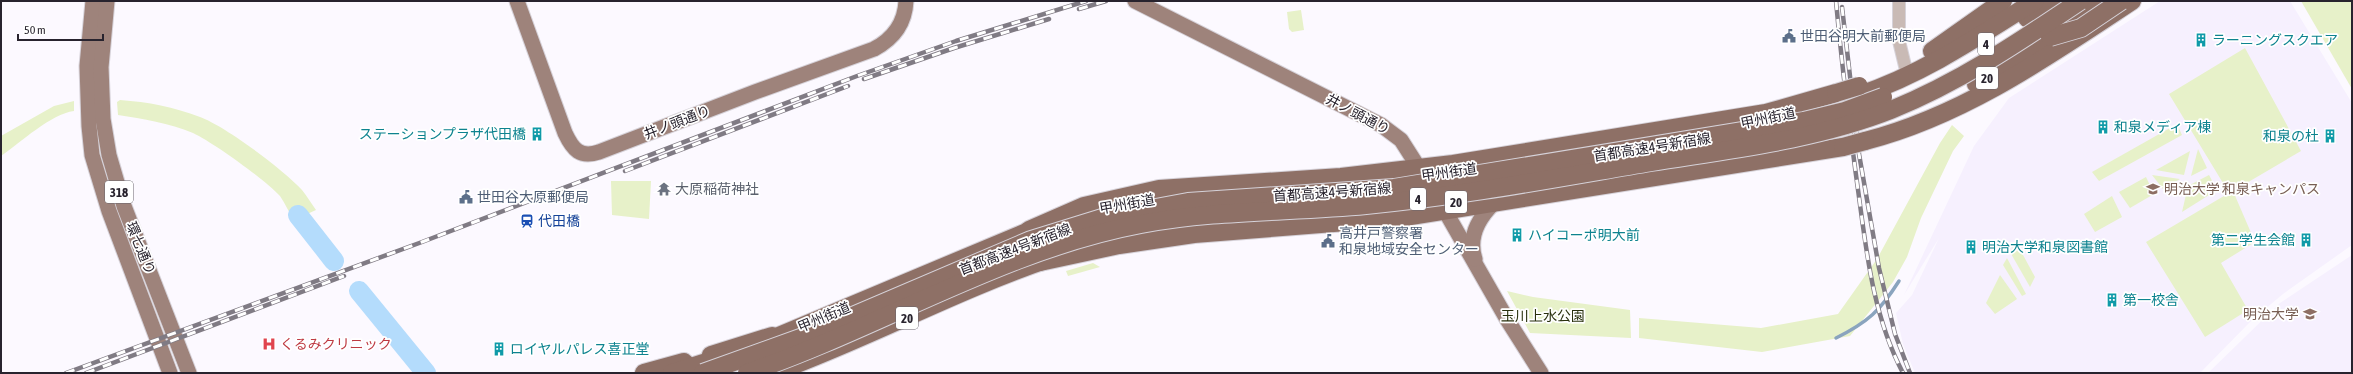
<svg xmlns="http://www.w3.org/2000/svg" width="2353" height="374" font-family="'Asap Condensed','Noto Sans JP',sans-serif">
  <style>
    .built { fill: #f6f0fe }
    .green { fill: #e7f1c9 }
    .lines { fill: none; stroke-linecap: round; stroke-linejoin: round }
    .stream { stroke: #8aa4be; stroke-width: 3.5 }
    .river { stroke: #b4dcfc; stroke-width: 20 }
    .minor-casing { stroke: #d6d2d9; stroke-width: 14 }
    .major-casing { stroke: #d6d2d9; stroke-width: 17 }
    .highway-casing { stroke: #d6d2d9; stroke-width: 20 }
    .minor { stroke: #c9bab5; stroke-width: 12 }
    .major { stroke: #9e837b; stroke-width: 15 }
    .highway { stroke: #8e7066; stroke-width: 18 }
    .rail-casing { stroke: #807b84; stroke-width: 4.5 }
    .rail { stroke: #fff; stroke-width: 3; stroke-dasharray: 9; stroke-linecap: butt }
    .highway-bridge-casing { stroke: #d6d2d9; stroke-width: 20; stroke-linecap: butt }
    .highway-bridge { stroke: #8e7066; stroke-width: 18 }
    .labels { text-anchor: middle; stroke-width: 3.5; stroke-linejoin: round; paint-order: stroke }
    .shield { fill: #fff; stroke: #68656d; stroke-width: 1 }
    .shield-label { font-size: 13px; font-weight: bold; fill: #28232e }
    .service-label { font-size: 14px; fill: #4e5e75; stroke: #fff; text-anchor: start }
    .culture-label { font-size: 14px; fill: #0d838f; stroke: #fff; text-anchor: start }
    .street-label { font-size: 14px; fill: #28232e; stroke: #fff }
    .worship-label { font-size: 14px; fill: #5b616d; stroke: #fff; text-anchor: start }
    .education-label { font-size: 14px; fill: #785e54; stroke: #fff; text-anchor: start }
    .transit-label { font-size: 14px; fill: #164399; stroke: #fff; text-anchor: start }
    .park-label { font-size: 14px; fill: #29300d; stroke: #fff }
    .health-label { font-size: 14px; fill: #be3a42; stroke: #fff; text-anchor: start }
  </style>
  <rect width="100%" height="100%" fill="#fcf9ff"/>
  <!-- built -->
  <g class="built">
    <polygon points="2160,1 2290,1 2352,103 2352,245 2283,294 2252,320 2200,373 1915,373 1903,344 1896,313 1912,295 1939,238 1904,295 1974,146 2009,98"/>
    <polygon points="2352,255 2352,373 2208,373 2280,303"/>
  </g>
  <!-- green -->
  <g class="green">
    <polygon points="2301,1 2352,1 2352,89"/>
    <polygon points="1301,10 1304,30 1292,32 1289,29 1287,12"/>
    <polygon points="2245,48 2301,151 2233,191 2255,242 2221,263 2248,310 2205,337 2146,242 2229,193 2169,94"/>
    <path d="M120,100C148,102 174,107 200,117C225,126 284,170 302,190C307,196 311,203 316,210L294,220C289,213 285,203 280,196C264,179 214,143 193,133C169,123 143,119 118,115L117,102Z"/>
    <path d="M74,101V111C51,114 21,142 1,156V136L54,106Z"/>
    <polygon points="2177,124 2182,135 2099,181 2092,172"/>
    <polygon points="1952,125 1964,136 1953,151 1921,218 1907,257 1893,282 1850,336 1762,352 1639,338 1639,318 1761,328 1838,314 1877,259 1940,143"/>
    <polygon points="2198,149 2207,168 2191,176"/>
    <polygon points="2190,151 2184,175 2156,170"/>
    <polygon points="2152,175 2180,179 2163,189"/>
    <polygon points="2209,175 2217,190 2182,212 2188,186"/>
    <polygon points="2146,177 2154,194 2130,208 2119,192"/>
    <polygon points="611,181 651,181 649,219 612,215"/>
    <polygon points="2112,196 2122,217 2095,232 2084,214"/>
    <polygon points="2016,242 2035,277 2030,287 2010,252"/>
    <polygon points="2007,258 2026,294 2022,296 2003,265"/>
    <polygon points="1093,263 1100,267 1068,276 1066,271"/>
    <polygon points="2000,275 2017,299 1995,314 1986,303"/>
    <polygon points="1507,291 1533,297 1630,310 1631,338 1530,333"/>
  </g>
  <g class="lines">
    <!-- stream -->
    <path class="stream" d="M1836,338C1868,322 1880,311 1899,281"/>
    <!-- river -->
    <g class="river">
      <polyline points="298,215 334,261"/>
      <polyline points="359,291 426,373"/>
    </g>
    <!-- minor casing -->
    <g class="minor-casing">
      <polyline id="minor" points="1899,1 1899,41 1905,66"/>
    </g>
    <!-- major casing -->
    <g class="major-casing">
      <g id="major">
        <polyline points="93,1 87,66 89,126 92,155 109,211 170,373"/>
        <polyline points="107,1 101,67 103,119 109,155 124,206 189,373"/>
        <path d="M517,1L565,133C573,150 580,158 599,152L755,92L874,49C893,39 905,23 906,1"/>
        <polyline points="1135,1 1381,125 1401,140 1424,176"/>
        <polyline points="1440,202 1508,321 1541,373"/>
        <path d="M1475,259C1468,238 1478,219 1493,204"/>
      </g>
    </g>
    <!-- highway casing -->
    <g class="highway-casing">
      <g id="highway">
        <polyline points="2027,18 2053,1"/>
        <polyline points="1932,51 2003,1"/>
        <polyline points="1976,84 2098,1"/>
        <path d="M1860,95C1923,74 1979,36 2035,1"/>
        <path d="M1865,141C1963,116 2049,56 2132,1"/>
        <polyline points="1029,230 1084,206 1159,189 1341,177 1453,164 1766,113 1836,93"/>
        <polyline points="1040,262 1119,245 1194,234 1398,218 1843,147"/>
        <polyline points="762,343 1041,226"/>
        <polyline points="711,355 772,336"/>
        <polyline points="644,373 684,362"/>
        <polyline points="672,373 725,356"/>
        <path d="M773,373C867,339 956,290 1051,258"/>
      </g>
    </g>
    <!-- minor -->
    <use href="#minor" class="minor"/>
    <!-- major -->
    <use href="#major" class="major"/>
    <!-- highway -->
    <use href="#highway" class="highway"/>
    <!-- rail casing -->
    <g class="rail-casing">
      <g id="rail">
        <path d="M1836,1C1842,67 1850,132 1859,197C1867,257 1874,318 1903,373"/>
        <polyline points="1842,7 1859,154 1879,268 1895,334 1910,373"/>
        <polyline points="1079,9 1106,1"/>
        <polyline points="864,79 954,48 1049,19"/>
        <polyline points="625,171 848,86"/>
        <polyline points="66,373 422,242 857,76 956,41 1086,1"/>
        <polyline points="86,373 344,276"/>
      </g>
    </g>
    <!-- rail -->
    <use href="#rail" class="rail"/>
    <!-- highway-bridge casing -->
    <g class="highway-bridge-casing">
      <g id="highway-bridge">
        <polyline points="2050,37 2081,28 2121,1"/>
        <polyline points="1836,93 1859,86"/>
        <polyline points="1843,147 1865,141"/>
        <polyline points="703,373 806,336 1031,240 1102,218 1188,202 1394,188 1804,121 1845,111 1883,97"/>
        <path d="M747,373C880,328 1002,250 1141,224C1215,210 1291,212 1366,205C1461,196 1556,178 1651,162C1732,149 1815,140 1891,110C1960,82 2019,42 2080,1"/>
      </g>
    </g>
    <!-- highway-bridge -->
    <use href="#highway-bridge" class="highway-bridge"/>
  </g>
  <!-- icons -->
  <defs>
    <g id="civic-bare" transform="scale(1.08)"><path d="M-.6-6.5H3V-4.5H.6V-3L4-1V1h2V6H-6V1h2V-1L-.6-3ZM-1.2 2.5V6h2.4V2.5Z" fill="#5c6f8a" stroke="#fff" stroke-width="2.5" paint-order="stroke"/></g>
    <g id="building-bare" transform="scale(1.08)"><path d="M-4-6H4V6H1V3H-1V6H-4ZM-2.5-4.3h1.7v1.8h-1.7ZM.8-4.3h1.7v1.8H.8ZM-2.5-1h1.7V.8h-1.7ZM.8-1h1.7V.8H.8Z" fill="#0f9aa8" stroke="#fff" stroke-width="2.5" paint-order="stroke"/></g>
    <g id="temple-bare" transform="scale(1.08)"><path d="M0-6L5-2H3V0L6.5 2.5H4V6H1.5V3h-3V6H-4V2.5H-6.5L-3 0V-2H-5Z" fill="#6b7280" stroke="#fff" stroke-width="2.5" paint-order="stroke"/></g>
    <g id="university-bare" transform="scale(1.08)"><path d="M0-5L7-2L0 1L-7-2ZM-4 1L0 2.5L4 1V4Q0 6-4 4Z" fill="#8d6e63" stroke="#fff" stroke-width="2.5" paint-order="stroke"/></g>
    <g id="station-bare" transform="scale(1.08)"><path d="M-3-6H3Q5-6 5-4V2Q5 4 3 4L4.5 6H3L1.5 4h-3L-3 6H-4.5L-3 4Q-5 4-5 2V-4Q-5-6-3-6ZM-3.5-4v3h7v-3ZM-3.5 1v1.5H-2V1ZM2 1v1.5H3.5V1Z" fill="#1a4fb4" stroke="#fff" stroke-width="2.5" paint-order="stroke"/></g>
    <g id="hospital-bare" transform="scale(1.08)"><path d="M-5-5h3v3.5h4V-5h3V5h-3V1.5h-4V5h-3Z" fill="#e0444e" stroke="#fff" stroke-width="2.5" paint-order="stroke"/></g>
  </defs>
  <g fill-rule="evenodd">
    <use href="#civic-bare" x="1789" y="36"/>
    <use href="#building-bare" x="2201" y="40"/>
    <use href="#building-bare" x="2103" y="127"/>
    <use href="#building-bare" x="537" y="134"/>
    <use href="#building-bare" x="2330" y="136"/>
    <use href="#temple-bare" x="664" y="189"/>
    <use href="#university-bare" x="2153" y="189"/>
    <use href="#civic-bare" x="466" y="197"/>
    <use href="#station-bare" x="527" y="221"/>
    <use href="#building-bare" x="1517" y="235"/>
    <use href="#building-bare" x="2306" y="240"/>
    <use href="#civic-bare" x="1328" y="241"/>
    <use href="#building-bare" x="1971" y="247"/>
    <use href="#building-bare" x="2112" y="300"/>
    <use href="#university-bare" x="2310" y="314"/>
    <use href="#hospital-bare" x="269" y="344"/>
    <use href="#building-bare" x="499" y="349"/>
  </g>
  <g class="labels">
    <!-- shield labels -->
    <g class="shield">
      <rect x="1978" y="33" width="16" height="22" rx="3"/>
      <rect x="1976" y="67" width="22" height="22" rx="3"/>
      <rect x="105" y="181" width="28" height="22" rx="3"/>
      <rect x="1410" y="188" width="16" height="22" rx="3"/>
      <rect x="1445" y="191" width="22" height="22" rx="3"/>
      <rect x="896" y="307" width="22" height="22" rx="3"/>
    </g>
    <g class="shield-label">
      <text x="1986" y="49">4</text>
      <text x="1987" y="83">20</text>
      <text x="119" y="197">318</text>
      <text x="1418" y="204">4</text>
      <text x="1456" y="207">20</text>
      <text x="907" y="323">20</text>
    </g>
    <!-- service labels -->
    <g class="service-label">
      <text x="1800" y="41">世田谷明大前郵便局</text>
      <text x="477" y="202">世田谷大原郵便局</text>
      <text x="1339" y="238">高井戸警察署<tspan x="1339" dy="16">和泉地域安全センター</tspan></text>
    </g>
    <!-- culture labels -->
    <g class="culture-label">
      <text x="2212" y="45">ラーニングスクエア</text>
      <text x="2114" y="132">和泉メディア棟</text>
      <text x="526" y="139" text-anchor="end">ステーションプラザ代田橋</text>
      <text x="2319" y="141" text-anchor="end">和泉の杜</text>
      <text x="1528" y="240">ハイコーポ明大前</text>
      <text x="2295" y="245" text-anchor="end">第二学生会館</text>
      <text x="1982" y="252">明治大学和泉図書館</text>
      <text x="2123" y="305">第一校舎</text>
      <text x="510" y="354">ロイヤルパレス喜正堂</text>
    </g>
    <!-- street labels -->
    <g class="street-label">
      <text transform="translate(1358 114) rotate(28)" y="5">井ノ頭通り</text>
      <text transform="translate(1768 118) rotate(-12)" y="5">甲州街道</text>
      <text transform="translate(677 122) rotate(-21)" y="5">井ノ頭通り</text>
      <text transform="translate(1652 147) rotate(-9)" y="5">首都高速4号新宿線</text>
      <text transform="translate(1449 172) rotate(-8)" y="5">甲州街道</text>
      <text transform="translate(1332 192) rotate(-4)" y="5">首都高速4号新宿線</text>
      <text transform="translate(1127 204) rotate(-10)" y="5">甲州街道</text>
      <text transform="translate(141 248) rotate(68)" y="5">環七通り</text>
      <text transform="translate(1015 249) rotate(-21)" y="5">首都高速4号新宿線</text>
      <text transform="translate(824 317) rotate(-23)" y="5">甲州街道</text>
    </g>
    <!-- worship labels -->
    <g class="worship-label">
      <text x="675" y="194">大原稲荷神社</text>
    </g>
    <!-- education labels -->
    <g class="education-label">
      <text x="2164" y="194">明治大学 和泉キャンパス</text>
      <text x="2299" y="319" text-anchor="end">明治大学</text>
    </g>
    <!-- transit labels -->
    <g class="transit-label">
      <text x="538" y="226">代田橋</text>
    </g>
    <!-- park labels -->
    <g class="park-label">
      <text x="1543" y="321">玉川上水公園</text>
    </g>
    <!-- health labels -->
    <g class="health-label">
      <text x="280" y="349">くるみクリニック</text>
    </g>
  </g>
  <!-- border -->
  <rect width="2353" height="374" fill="none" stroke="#28232e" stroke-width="4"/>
  <!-- scale -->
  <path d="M18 34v6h85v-6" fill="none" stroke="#28232e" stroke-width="2"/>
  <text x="24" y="34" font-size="12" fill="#28232e" stroke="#ffffff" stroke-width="3" paint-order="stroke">50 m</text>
</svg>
